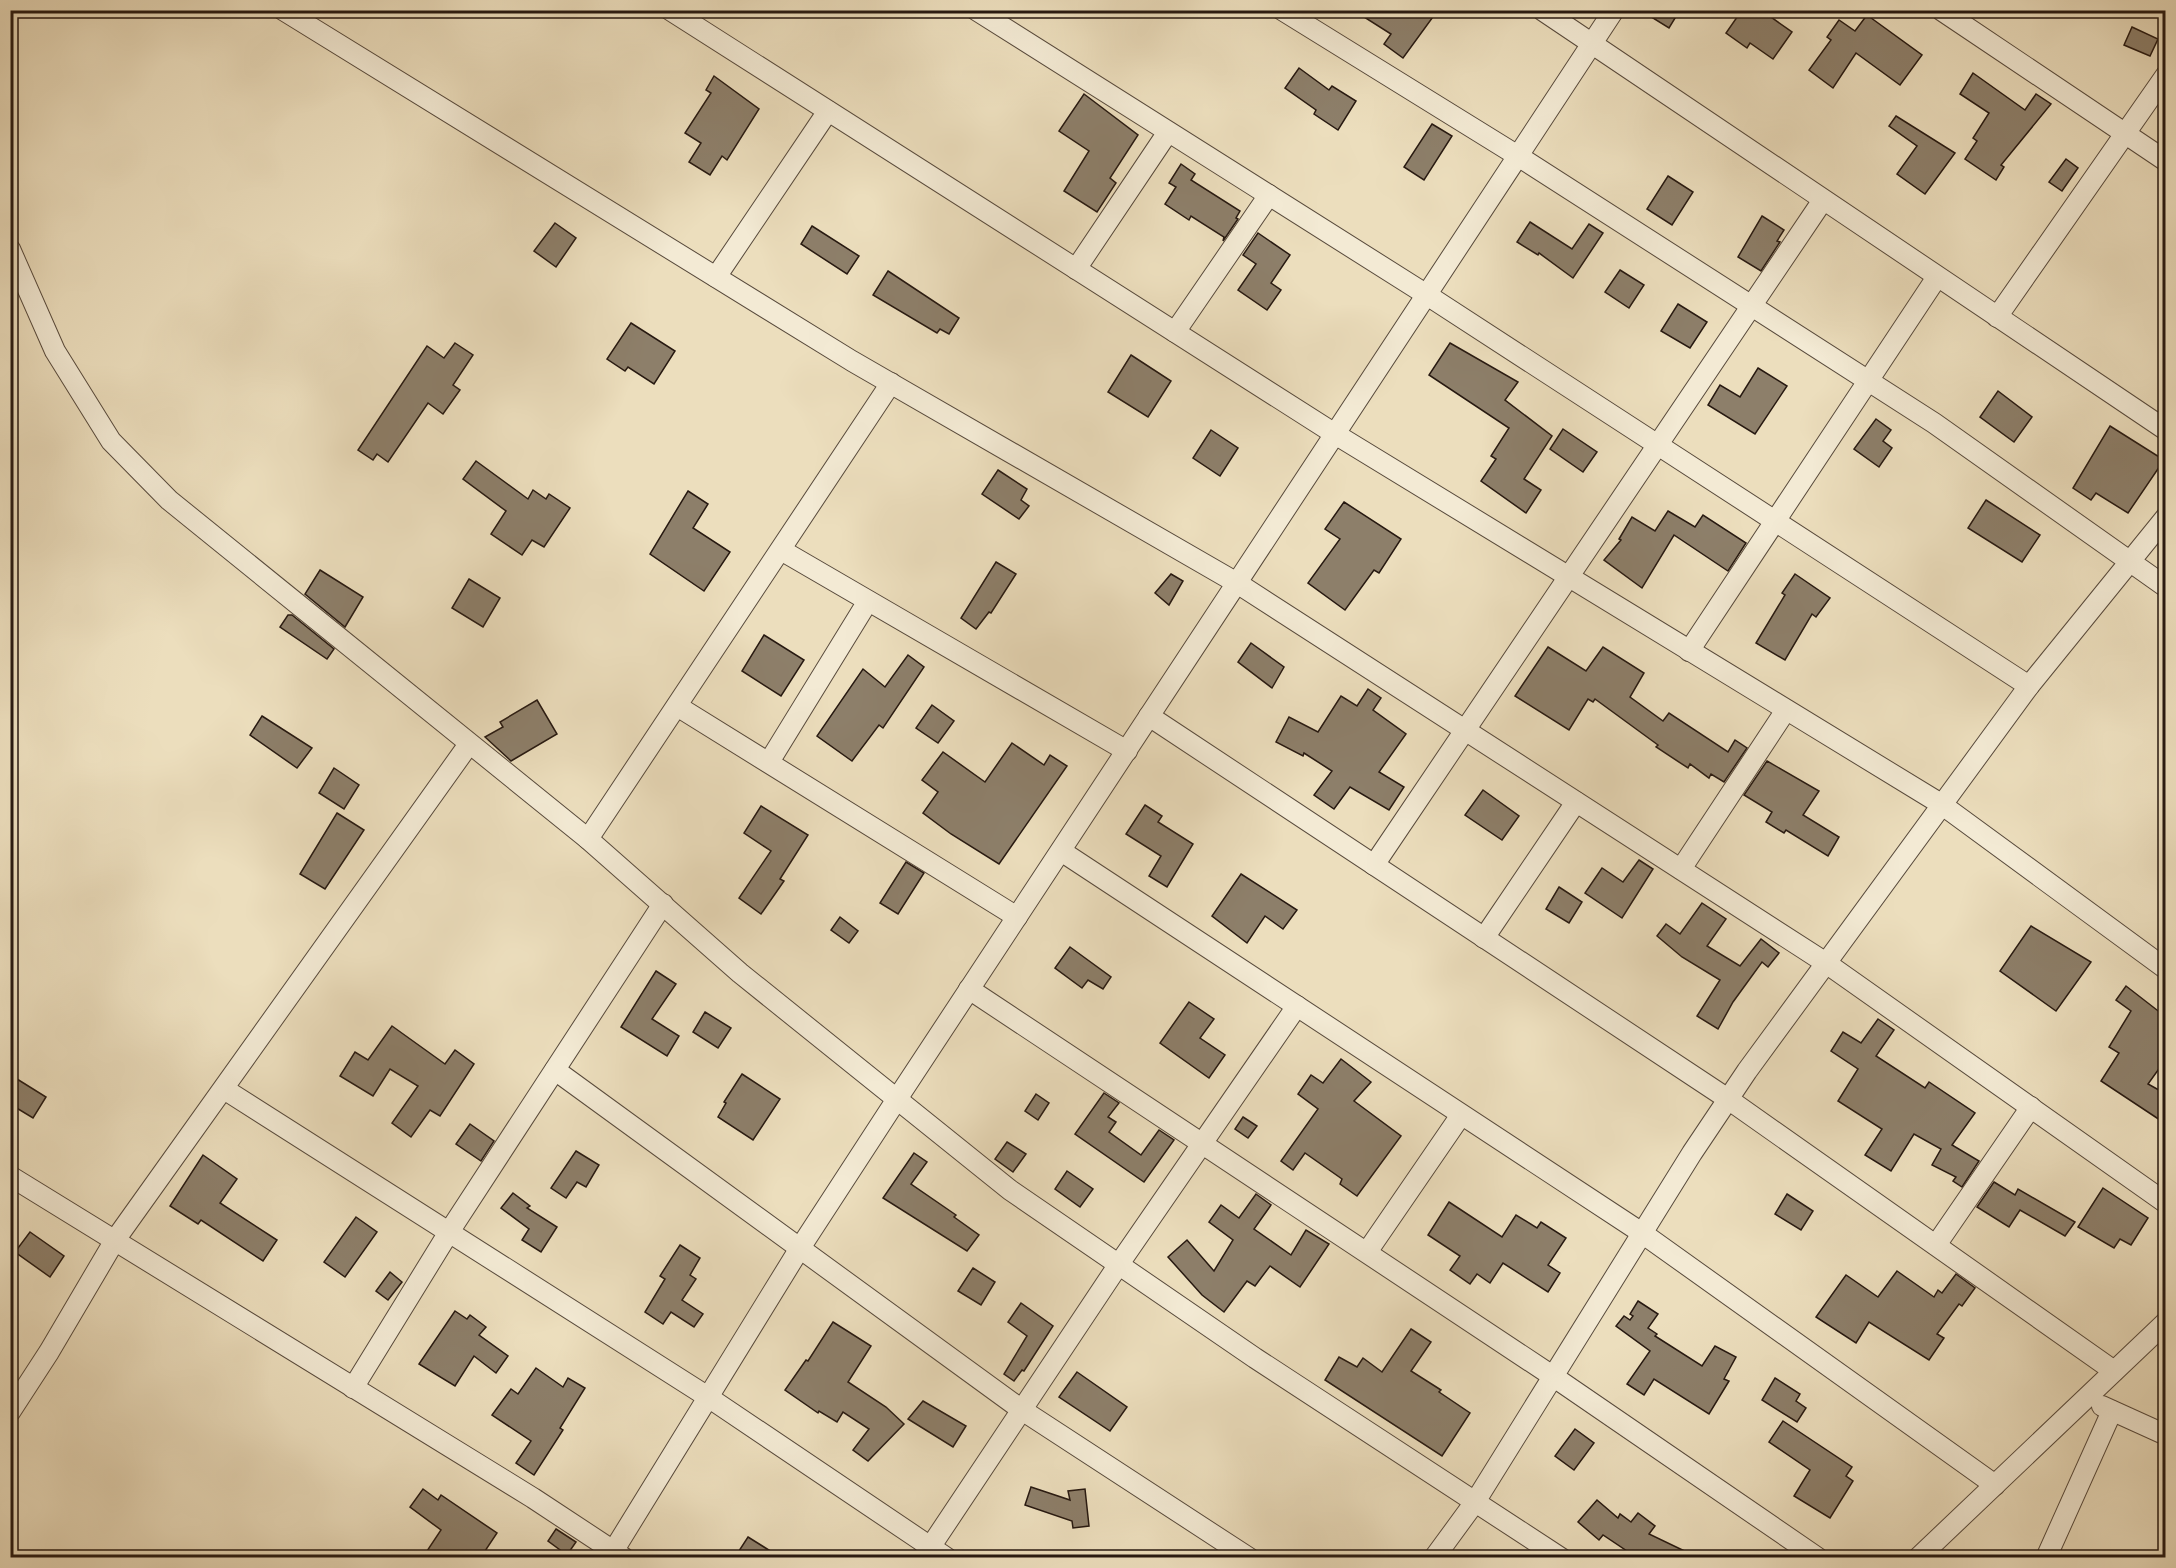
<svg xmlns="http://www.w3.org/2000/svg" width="2176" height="1568" font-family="Alegreya,serif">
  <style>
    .building { fill: #8d7f6a; stroke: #271911; stroke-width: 1.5 }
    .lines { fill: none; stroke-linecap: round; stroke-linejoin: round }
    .street-casing { stroke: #584a3c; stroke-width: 22 }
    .street { stroke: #f3ead4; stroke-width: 20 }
  </style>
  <rect width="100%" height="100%" fill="#ecdebd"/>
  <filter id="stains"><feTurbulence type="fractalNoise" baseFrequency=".00333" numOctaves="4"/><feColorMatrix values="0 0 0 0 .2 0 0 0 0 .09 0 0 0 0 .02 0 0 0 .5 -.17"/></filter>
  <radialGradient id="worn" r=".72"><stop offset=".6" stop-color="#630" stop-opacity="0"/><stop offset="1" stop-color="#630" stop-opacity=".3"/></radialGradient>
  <!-- building -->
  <g class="building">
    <polygon points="1353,10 1438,10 1403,58 1384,44 1391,34"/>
    <polygon points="1640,10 1680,10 1669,28"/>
    <polygon points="1742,10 1761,10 1792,32 1773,59 1750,43 1747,48 1726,33"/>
    <polygon points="1867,15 1922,55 1900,85 1856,53 1833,88 1809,70 1831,40 1827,37 1839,20 1855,31"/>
    <polygon points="2132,27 2158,39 2150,56 2124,45"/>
    <polygon points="1299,68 1329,90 1332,86 1356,101 1338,130 1314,114 1316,110 1285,88"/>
    <polygon points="1973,73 2025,110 2036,94 2051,104 2001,165 2004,167 1996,180 1965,159 1977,141 1973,138 1989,113 1960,94"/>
    <polygon points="714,76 759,109 727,160 722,156 710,175 689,162 701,143 685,133 711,93 706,90"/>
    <polygon points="1084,94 1138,135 1110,178 1116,183 1097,212 1064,191 1089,151 1059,131"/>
    <polygon points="1896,116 1955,153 1925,194 1897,174 1917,146 1889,126"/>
    <polygon points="1432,124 1452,136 1424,180 1404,167"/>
    <polygon points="2066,159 2078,168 2062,191 2049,182"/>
    <polygon points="1181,164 1195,174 1191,180 1240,211 1236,218 1238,219 1223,241 1224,237 1191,216 1189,220 1165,204 1176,187 1169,183"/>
    <polygon points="1668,176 1693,192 1672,225 1647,209"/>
    <polygon points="1762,216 1784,230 1777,241 1780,242 1761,271 1738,257"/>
    <polygon points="1530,222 1572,249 1589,224 1603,233 1573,278 1539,253 1538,255 1517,242"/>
    <polygon points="555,223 576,238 556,267 534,251"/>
    <polygon points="812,226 859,256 847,274 801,244"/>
    <polygon points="1258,233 1290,255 1271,283 1281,290 1267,310 1238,290 1256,264 1243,255"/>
    <polygon points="1620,270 1644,285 1629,308 1605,292"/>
    <polygon points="888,271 959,318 949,334 940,329 937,333 873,295"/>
    <polygon points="1678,304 1707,322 1690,348 1661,331"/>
    <polygon points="631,323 675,351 654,384 628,367 625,371 607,359"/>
    <polygon points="455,343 473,355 453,385 460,390 443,414 428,403 388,462 377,454 373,460 358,450 427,346 444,358"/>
    <polygon points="1450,343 1518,382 1505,400 1552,436 1524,479 1541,490 1526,513 1481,481 1496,459 1491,456 1509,428 1429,375"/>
    <polygon points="1131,355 1171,381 1148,417 1108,392"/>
    <polygon points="1758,368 1787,386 1755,434 1708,405 1720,385 1740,397"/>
    <polygon points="1998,391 2032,417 2014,442 1980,417"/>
    <polygon points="1876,419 1891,430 1883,441 1892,448 1879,467 1854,449"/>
    <polygon points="2110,426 2164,460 2128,513 2096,493 2091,500 2073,488"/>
    <polygon points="1563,429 1597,452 1583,472 1550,449"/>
    <polygon points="1211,430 1238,448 1220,476 1193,458"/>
    <polygon points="476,461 528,499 533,490 546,499 549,494 570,508 544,547 532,540 522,555 491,534 506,511 463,479"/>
    <polygon points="998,470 1027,489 1021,500 1029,506 1019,519 982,494"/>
    <polygon points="688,491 708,504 693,528 730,552 704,591 650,554"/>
    <polygon points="1986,500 2040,535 2022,562 1968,528"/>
    <polygon points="1344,502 1401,539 1379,573 1374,570 1345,610 1308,583 1340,539 1325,529"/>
    <polygon points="1668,511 1695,527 1703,515 1746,543 1728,571 1674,535 1642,588 1604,560 1621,540 1619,539 1632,517 1655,531"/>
    <polygon points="996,562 1016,574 991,613 989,612 976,629 961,618"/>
    <polygon points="320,570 363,597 345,627 305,594"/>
    <polygon points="1171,574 1183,581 1169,605 1155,593"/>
    <polygon points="1795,574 1830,598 1816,617 1812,614 1785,660 1756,643 1785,595 1782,593"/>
    <polygon points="469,579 500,598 483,627 452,608"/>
    <polygon points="288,615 292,615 334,649 327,659 280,627"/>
    <polygon points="764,635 804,660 781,696 742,671"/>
    <polygon points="1251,643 1284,667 1272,688 1238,662"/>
    <polygon points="1548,647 1586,671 1603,647 1644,673 1630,697 1663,721 1669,713 1728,752 1735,740 1747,748 1724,782 1711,774 1709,778 1690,764 1688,768 1656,747 1658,745 1595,699 1593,702 1588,699 1569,730 1515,696"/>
    <polygon points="908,655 924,667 883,728 879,725 852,761 817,736 863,669 885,687"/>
    <polygon points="1368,689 1381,698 1373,710 1406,734 1379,772 1404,787 1389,810 1350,787 1334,809 1314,795 1332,771 1304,753 1303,756 1276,742 1289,717 1318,732 1341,696 1357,706"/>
    <polygon points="537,700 557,734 511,761 485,737 503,727 500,722"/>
    <polygon points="932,705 954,721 938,743 916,728"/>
    <polygon points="262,716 312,748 297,768 250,735"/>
    <polygon points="1012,743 1044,765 1050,755 1067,766 999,864 951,834 923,813 938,792 922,780 943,752 985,782"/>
    <polygon points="1767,761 1819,791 1803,815 1839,837 1828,856 1786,830 1784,833 1766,822 1772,812 1744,795"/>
    <polygon points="334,768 359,785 344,809 319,793"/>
    <polygon points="1483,790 1519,816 1502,840 1465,815"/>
    <polygon points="1145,805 1162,816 1158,822 1193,844 1167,887 1149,876 1161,856 1126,834"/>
    <polygon points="761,806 808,835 780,879 784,881 761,914 739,898 771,851 744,833"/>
    <polygon points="337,813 364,830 325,889 300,874"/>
    <polygon points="1639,860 1653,869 1622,918 1585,893 1602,868 1623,882"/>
    <polygon points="906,862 924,873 898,914 880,903"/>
    <polygon points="1241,874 1297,910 1283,929 1265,916 1247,943 1212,916"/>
    <polygon points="1559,887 1582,902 1569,923 1546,909"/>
    <polygon points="1702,903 1726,919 1707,946 1740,966 1761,939 1779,953 1768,967 1762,962 1733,1002 1718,1029 1697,1016 1720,980 1682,957 1657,936 1666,924 1680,934"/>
    <polygon points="840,917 858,931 849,943 831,930"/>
    <polygon points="2031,926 2091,962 2056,1011 2000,971"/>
    <polygon points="1070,947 1111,977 1103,989 1088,980 1082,988 1055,968"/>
    <polygon points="656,971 676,984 652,1019 679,1036 667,1056 621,1027"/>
    <polygon points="2126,986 2166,1017 2166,1059 2148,1084 2166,1094 2166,1124 2101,1081 2119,1053 2109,1047 2131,1011 2116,1000"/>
    <polygon points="1189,1002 1214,1019 1200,1038 1225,1055 1209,1078 1160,1043"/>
    <polygon points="705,1012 731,1028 718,1048 693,1032"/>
    <polygon points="1878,1019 1894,1030 1876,1056 1925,1088 1929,1082 1975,1113 1952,1145 1979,1161 1962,1187 1953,1181 1956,1177 1932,1165 1941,1149 1914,1134 1891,1171 1865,1155 1882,1129 1838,1101 1858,1069 1831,1051 1843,1032 1861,1043"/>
    <polygon points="392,1026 445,1064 455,1050 474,1064 440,1116 430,1110 411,1137 392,1123 418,1086 390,1069 373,1096 340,1076 355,1052 368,1060"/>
    <polygon points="1341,1059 1371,1082 1354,1101 1401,1136 1357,1196 1340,1184 1342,1179 1305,1153 1293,1170 1281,1161 1318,1109 1298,1094 1311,1075 1323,1083"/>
    <polygon points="742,1074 780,1099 753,1140 718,1117 726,1103 724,1102"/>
    <polygon points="17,1079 46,1097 33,1118 10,1104 10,1089"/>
    <polygon points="1104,1093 1119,1103 1108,1117 1116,1122 1109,1132 1141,1155 1159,1130 1174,1140 1144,1182 1075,1134"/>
    <polygon points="1036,1094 1049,1103 1038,1120 1025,1111"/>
    <polygon points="1243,1117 1257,1126 1248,1138 1235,1129"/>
    <polygon points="470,1124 494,1141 481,1161 456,1144"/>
    <polygon points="1007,1142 1026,1154 1013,1172 995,1159"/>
    <polygon points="576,1151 599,1165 586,1187 577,1182 566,1198 551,1188"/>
    <polygon points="914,1153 927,1162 911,1184 956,1215 954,1217 979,1235 967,1251 883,1198"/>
    <polygon points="203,1155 237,1179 220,1203 277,1240 263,1261 201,1220 198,1224 170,1206"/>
    <polygon points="1067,1171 1093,1189 1080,1207 1055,1189"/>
    <polygon points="1994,1182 2015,1195 2018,1189 2075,1222 2065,1236 2020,1210 2009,1227 1977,1207"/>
    <polygon points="2103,1188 2148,1218 2131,1245 2120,1239 2114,1248 2078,1227"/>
    <polygon points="513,1193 530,1206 527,1208 557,1227 541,1252 522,1240 529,1229 501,1208"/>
    <polygon points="1256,1194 1271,1205 1254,1229 1291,1255 1306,1230 1329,1244 1300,1287 1270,1266 1255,1286 1247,1281 1224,1312 1202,1295 1168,1257 1187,1240 1214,1271 1233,1240 1209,1222 1221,1205 1239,1218"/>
    <polygon points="1787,1194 1813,1211 1801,1230 1775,1214"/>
    <polygon points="1449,1202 1502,1237 1516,1215 1537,1228 1541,1222 1566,1238 1548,1265 1560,1273 1548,1292 1503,1263 1490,1283 1477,1274 1470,1284 1450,1270 1460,1256 1428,1235"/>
    <polygon points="356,1217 377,1232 345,1277 324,1262"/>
    <polygon points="30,1232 64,1256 50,1277 15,1252"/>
    <polygon points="680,1245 700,1258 690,1275 696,1279 682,1300 703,1314 694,1327 671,1312 663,1324 645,1312 665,1279 660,1276"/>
    <polygon points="973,1268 995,1282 981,1305 958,1291"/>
    <polygon points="1897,1271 1934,1297 1938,1290 1942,1293 1956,1274 1975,1288 1962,1306 1959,1304 1937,1334 1944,1338 1929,1360 1869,1322 1856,1343 1816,1317 1846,1275 1878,1297"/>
    <polygon points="390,1272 402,1282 388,1300 376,1291"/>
    <polygon points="1638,1301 1658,1314 1648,1328 1657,1334 1655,1336 1702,1366 1715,1346 1736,1357 1724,1379 1729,1381 1709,1414 1654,1379 1644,1395 1627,1384 1650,1351 1616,1326 1624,1316 1630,1320 1633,1316 1630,1314"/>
    <polygon points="1021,1303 1053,1326 1024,1371 1022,1370 1014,1381 1004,1374 1027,1336 1008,1322"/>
    <polygon points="455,1311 467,1319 470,1315 486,1327 479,1335 508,1356 496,1373 474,1356 455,1386 419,1364"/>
    <polygon points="833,1322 871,1346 848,1382 886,1407 904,1424 868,1461 853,1450 869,1429 843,1412 837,1422 819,1411 818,1413 785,1390 806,1360 808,1361"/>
    <polygon points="1411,1329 1431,1342 1411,1371 1441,1390 1439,1392 1470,1413 1442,1456 1325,1380 1339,1357 1357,1367 1363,1358 1382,1372"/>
    <polygon points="536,1368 563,1387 568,1378 585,1388 560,1428 563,1430 534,1475 516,1463 531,1441 492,1415 511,1389 518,1394"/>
    <polygon points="1077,1372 1127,1407 1110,1431 1059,1397"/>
    <polygon points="1775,1378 1800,1394 1796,1401 1806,1408 1797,1422 1762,1400"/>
    <polygon points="923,1401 966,1426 953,1447 908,1419"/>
    <polygon points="1783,1421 1852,1467 1846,1476 1853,1481 1830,1518 1794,1496 1810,1470 1769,1442"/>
    <polygon points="1575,1429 1594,1443 1574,1470 1555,1456"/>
    <polygon points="1031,1487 1070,1500 1068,1491 1085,1489 1089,1526 1073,1528 1072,1521 1025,1505"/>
    <polygon points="423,1489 438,1500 441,1495 497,1533 481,1557 423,1557 441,1530 410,1507"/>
    <polygon points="1597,1500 1618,1518 1620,1514 1631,1522 1638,1513 1655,1526 1649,1534 1697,1557 1636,1557 1603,1535 1599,1540 1578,1522"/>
    <polygon points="556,1529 576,1542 567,1555 548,1541"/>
    <polygon points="748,1537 780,1557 735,1557"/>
  </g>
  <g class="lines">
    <!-- street casing -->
    <g class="street-casing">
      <g id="street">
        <polyline points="283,10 852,361 1237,583 1826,963 2166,1203"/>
        <polyline points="670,10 1335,434 1941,804 2166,969"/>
        <polyline points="976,10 1427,295 2029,686"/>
        <polyline points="1282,10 1518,156 1934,423 2166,587"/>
        <polyline points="1542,10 2166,430"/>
        <polyline points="1941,10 2166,161"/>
        <polyline points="10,249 55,351 111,441 169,500 588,839 740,973 1010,1190 1255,1358 1561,1558"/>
        <polyline points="1076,269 1168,132"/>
        <polyline points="716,277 828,111"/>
        <polyline points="1997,317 2166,75"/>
        <polyline points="1175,332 1269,195"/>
        <polyline points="781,550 1127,751"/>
        <polyline points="1689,651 1937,277"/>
        <polyline points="677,706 1017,917"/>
        <polyline points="1149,716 1728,1099 2114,1371"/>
        <polyline points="769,762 868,601"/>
        <polyline points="588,839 891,383"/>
        <polyline points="1061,851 1642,1233 1995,1485"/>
        <polyline points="1374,865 1823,200"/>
        <polyline points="1681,869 1786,710"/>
        <polyline points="1484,938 1576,802"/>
        <polyline points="969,989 1554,1377 1818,1558"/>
        <polyline points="555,1070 1022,1410 1249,1558"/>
        <polyline points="224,1089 708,1397 947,1558"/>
        <polyline points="10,1176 533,1498 624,1558"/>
        <polyline points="1936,1245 2031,1107"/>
        <polyline points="1367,1252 1461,1115"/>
        <polyline points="353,1388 449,1232 663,904"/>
        <polyline points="2102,1406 2166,1435"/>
        <polyline points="10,1412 49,1352 115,1240 469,744"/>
        <polyline points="609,1558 800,1248 897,1099 1614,10"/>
        <polyline points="923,1558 1119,1264 1297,1006"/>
        <polyline points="1434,1558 1475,1502 1692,1153 1747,1071 2029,686 2166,517"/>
        <polyline points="1918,1558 2166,1322"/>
        <polyline points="2046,1558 2112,1411"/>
      </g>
    </g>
    <!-- street -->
    <use href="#street" class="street"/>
  </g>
  <!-- margin -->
  <rect width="2176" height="1568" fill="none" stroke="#ecdebd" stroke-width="36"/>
  <rect x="12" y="12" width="2152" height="1544" fill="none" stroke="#271911" stroke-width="3"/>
  <rect x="18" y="18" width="2140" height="1532" fill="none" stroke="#271911" stroke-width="1.5"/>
  <rect width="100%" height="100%" filter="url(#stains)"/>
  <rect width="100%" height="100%" fill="url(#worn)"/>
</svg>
